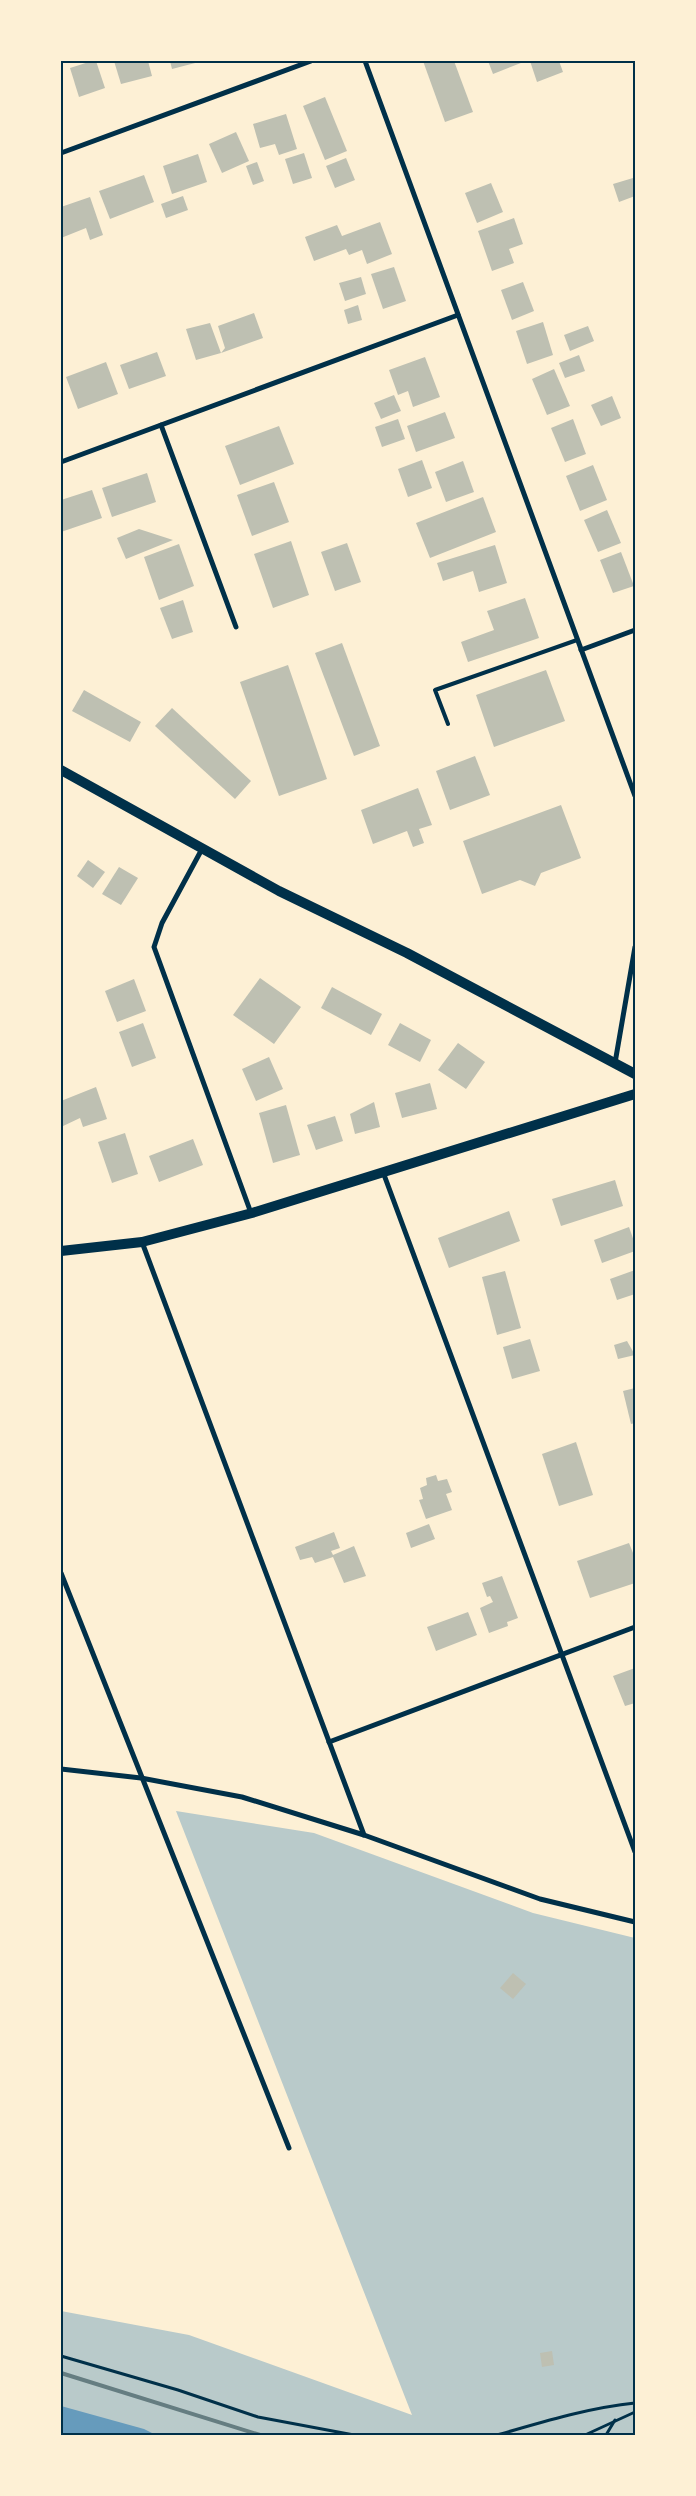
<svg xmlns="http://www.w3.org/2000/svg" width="696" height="2496" font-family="Jost,sans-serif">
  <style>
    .green { fill: #b9caca }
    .water { fill: #669bbc }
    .building { fill: #bec0b2 }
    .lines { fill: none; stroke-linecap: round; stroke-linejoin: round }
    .path { stroke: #003049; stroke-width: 3 }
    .service { stroke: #003049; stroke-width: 4 }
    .minor { stroke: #003049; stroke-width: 5 }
    .secondary { stroke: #003049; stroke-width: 10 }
    .rail { stroke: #657d81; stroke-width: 4 }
    .neatline { fill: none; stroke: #003049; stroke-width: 2 }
  </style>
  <rect width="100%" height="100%" fill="#fdf0d5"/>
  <!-- green -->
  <polygon class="green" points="176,1811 314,1833 533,1913 635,1938 635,2435 101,2435 61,2423 61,2311 189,2335 412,2415"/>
  <!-- water -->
  <polygon class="water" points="61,2406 144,2429 156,2435 61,2435"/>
  <!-- building -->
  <g class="building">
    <polygon points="92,61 96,61 105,88 79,97 70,68"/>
    <polygon points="114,61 148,61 152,76 121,84"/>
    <polygon points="170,61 198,61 199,62 172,69"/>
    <polygon points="423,61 454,61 473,112 445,122"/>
    <polygon points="488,61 526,61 493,74"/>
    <polygon points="530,61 559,61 563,72 537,82"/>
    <polygon points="325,97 347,151 325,160 303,106"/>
    <polygon points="286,114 297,149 279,155 275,144 260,148 253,124"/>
    <polygon points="236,132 249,161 222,173 209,144"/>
    <polygon points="304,153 312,178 293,184 285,159"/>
    <polygon points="198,154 207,182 172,194 163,166"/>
    <polygon points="346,158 355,180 335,188 326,166"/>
    <polygon points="257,162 264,181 253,185 246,166"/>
    <polygon points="144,175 154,202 110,219 99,191"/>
    <polygon points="633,178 635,196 619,202 613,184"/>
    <polygon points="491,183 503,212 477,223 465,193"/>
    <polygon points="183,196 188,210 166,218 161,204"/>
    <polygon points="90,197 103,235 90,240 86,228 61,238 61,207"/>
    <polygon points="514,218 523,244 509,249 514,263 492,271 478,231"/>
    <polygon points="380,222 392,254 367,264 362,250 349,255 346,249 314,261 305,237 337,225 342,236"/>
    <polygon points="394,267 406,301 383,309 371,274"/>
    <polygon points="361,277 366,294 345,301 339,283"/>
    <polygon points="523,282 534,311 512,320 501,290"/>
    <polygon points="358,305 362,320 348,324 344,310"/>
    <polygon points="254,313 263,338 221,353 196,360 186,329 210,323 221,353 225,348 218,326"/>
    <polygon points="543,322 553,355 527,364 516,331"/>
    <polygon points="588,326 594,341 570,351 564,335"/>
    <polygon points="157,352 166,376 129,389 120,365"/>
    <polygon points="579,355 585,371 565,378 559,363"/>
    <polygon points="425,357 440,397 413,407 408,391 398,395 389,370"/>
    <polygon points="106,362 118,394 78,409 66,377"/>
    <polygon points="554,369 570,406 547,415 532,379"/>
    <polygon points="394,395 401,411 381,419 374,403"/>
    <polygon points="612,396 621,418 601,426 591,405"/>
    <polygon points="445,412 455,438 416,452 407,426"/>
    <polygon points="398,419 405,439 382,447 375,427"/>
    <polygon points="573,419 586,454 565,462 551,428"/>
    <polygon points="279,426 294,464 240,485 225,446"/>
    <polygon points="422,460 432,488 408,497 398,469"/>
    <polygon points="463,461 474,492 446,502 435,472"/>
    <polygon points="593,465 607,500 580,511 566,476"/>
    <polygon points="147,473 156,502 112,517 102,488"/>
    <polygon points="274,482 289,522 252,536 237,495"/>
    <polygon points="92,490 102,518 61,532 61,500"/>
    <polygon points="483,497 496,532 430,558 416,523"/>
    <polygon points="607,510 621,543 598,552 584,520"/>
    <polygon points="139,529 173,540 126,559 117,538"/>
    <polygon points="291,541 309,595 273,608 254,554"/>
    <polygon points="347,543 361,582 335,591 321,552"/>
    <polygon points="179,544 194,586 159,600 144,557"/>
    <polygon points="495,545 507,583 479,592 473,571 443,581 437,563"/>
    <polygon points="621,552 634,586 613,593 600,560"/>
    <polygon points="525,598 539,638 468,662 461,642 494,630 487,611"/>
    <polygon points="183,600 193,632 172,639 160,608"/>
    <polygon points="342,643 380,746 354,756 315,653"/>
    <polygon points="288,665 327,779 279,796 240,682"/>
    <polygon points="546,670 565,721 494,747 476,695"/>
    <polygon points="84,690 141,722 130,742 72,711"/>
    <polygon points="172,708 251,781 235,799 155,726"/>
    <polygon points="475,756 490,795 450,810 436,771"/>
    <polygon points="418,788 432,825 419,829 424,843 413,847 407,831 373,844 361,810"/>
    <polygon points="561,805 581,858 541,873 535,886 520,880 482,894 463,841"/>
    <polygon points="88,860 105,872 93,888 77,876"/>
    <polygon points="119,867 138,878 121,905 102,894"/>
    <polygon points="260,978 301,1007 274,1044 233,1015"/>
    <polygon points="134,979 146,1011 117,1022 105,991"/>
    <polygon points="332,987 382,1014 371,1035 321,1008"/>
    <polygon points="143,1023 156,1058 132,1067 119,1032"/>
    <polygon points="400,1023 431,1040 420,1062 388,1045"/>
    <polygon points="458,1043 485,1062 466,1089 438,1070"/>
    <polygon points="269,1057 283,1089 256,1101 242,1069"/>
    <polygon points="430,1083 437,1109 402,1118 395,1093"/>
    <polygon points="96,1087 107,1119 83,1127 80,1118 61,1127 61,1101"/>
    <polygon points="374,1102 380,1127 355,1134 350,1114"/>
    <polygon points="286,1105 300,1155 273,1163 259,1113"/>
    <polygon points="335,1116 343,1141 316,1150 307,1125"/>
    <polygon points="125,1133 138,1174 112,1183 98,1142"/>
    <polygon points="193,1139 203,1165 159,1182 149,1156"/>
    <polygon points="615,1180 623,1206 561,1226 552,1199"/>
    <polygon points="509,1211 520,1241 449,1268 438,1238"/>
    <polygon points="629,1227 635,1244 635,1251 602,1263 594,1240"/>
    <polygon points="635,1270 635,1294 617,1300 610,1279"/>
    <polygon points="505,1271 521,1328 497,1335 482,1277"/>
    <polygon points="530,1339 540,1371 512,1379 503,1347"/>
    <polygon points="627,1341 635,1355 618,1359 614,1345"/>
    <polygon points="635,1388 635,1423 631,1424 623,1391"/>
    <polygon points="576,1442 593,1495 559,1506 542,1454"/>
    <polygon points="436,1475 438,1481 447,1479 452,1492 446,1494 452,1510 426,1519 419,1500 423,1499 420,1488 427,1485 426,1478"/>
    <polygon points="429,1524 435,1539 411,1548 406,1533"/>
    <polygon points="334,1532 340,1548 331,1551 333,1555 354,1546 366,1576 344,1583 333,1557 315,1563 312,1557 300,1560 295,1547"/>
    <polygon points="629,1543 635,1558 635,1583 590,1598 577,1561"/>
    <polygon points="502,1576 518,1618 507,1622 508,1626 489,1633 480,1608 493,1602 490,1596 487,1597 482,1583"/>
    <polygon points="468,1612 477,1635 436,1651 427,1627"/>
    <polygon points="635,1668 635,1703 625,1706 613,1676"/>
    <polygon points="513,1973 526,1984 513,1999 500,1988"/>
    <polygon points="552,2351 554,2365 542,2367 540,2353"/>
  </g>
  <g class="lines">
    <!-- path -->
    <g class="path">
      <polyline points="61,2356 178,2390 258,2417 354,2435"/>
      <path d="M497,2435C543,2422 587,2408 635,2403"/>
      <polyline points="585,2435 635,2412"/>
      <polyline points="606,2435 615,2420"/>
    </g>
    <!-- service -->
    <polyline class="service" points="448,724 435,690 577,640"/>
    <!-- minor -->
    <g class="minor">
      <polyline points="365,61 635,796"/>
      <polyline points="61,153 311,61"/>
      <polyline points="161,425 236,627"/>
      <polyline points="61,462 458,315"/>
      <polyline points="581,650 635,630"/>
      <polyline points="202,849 162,923 154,947 251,1213"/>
      <polyline points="615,1063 635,947"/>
      <polyline points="383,1172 635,1852"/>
      <polyline points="142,1242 364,1835"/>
      <polyline points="61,1573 289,2148"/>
      <polyline points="329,1742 635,1627"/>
      <polyline points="61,1769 141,1778 242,1797 364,1835 540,1899 635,1922"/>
    </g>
    <!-- secondary -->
    <g class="secondary">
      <polyline points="61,770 279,891 407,953 635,1074"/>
      <polyline points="61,1251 142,1242 252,1213 635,1094"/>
    </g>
    <!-- rail -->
    <polyline class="rail" points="61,2373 260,2435"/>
  </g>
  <!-- border -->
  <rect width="696" height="2496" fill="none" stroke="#fdf0d5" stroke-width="125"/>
  <rect x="62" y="62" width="572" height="2372" class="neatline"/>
</svg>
